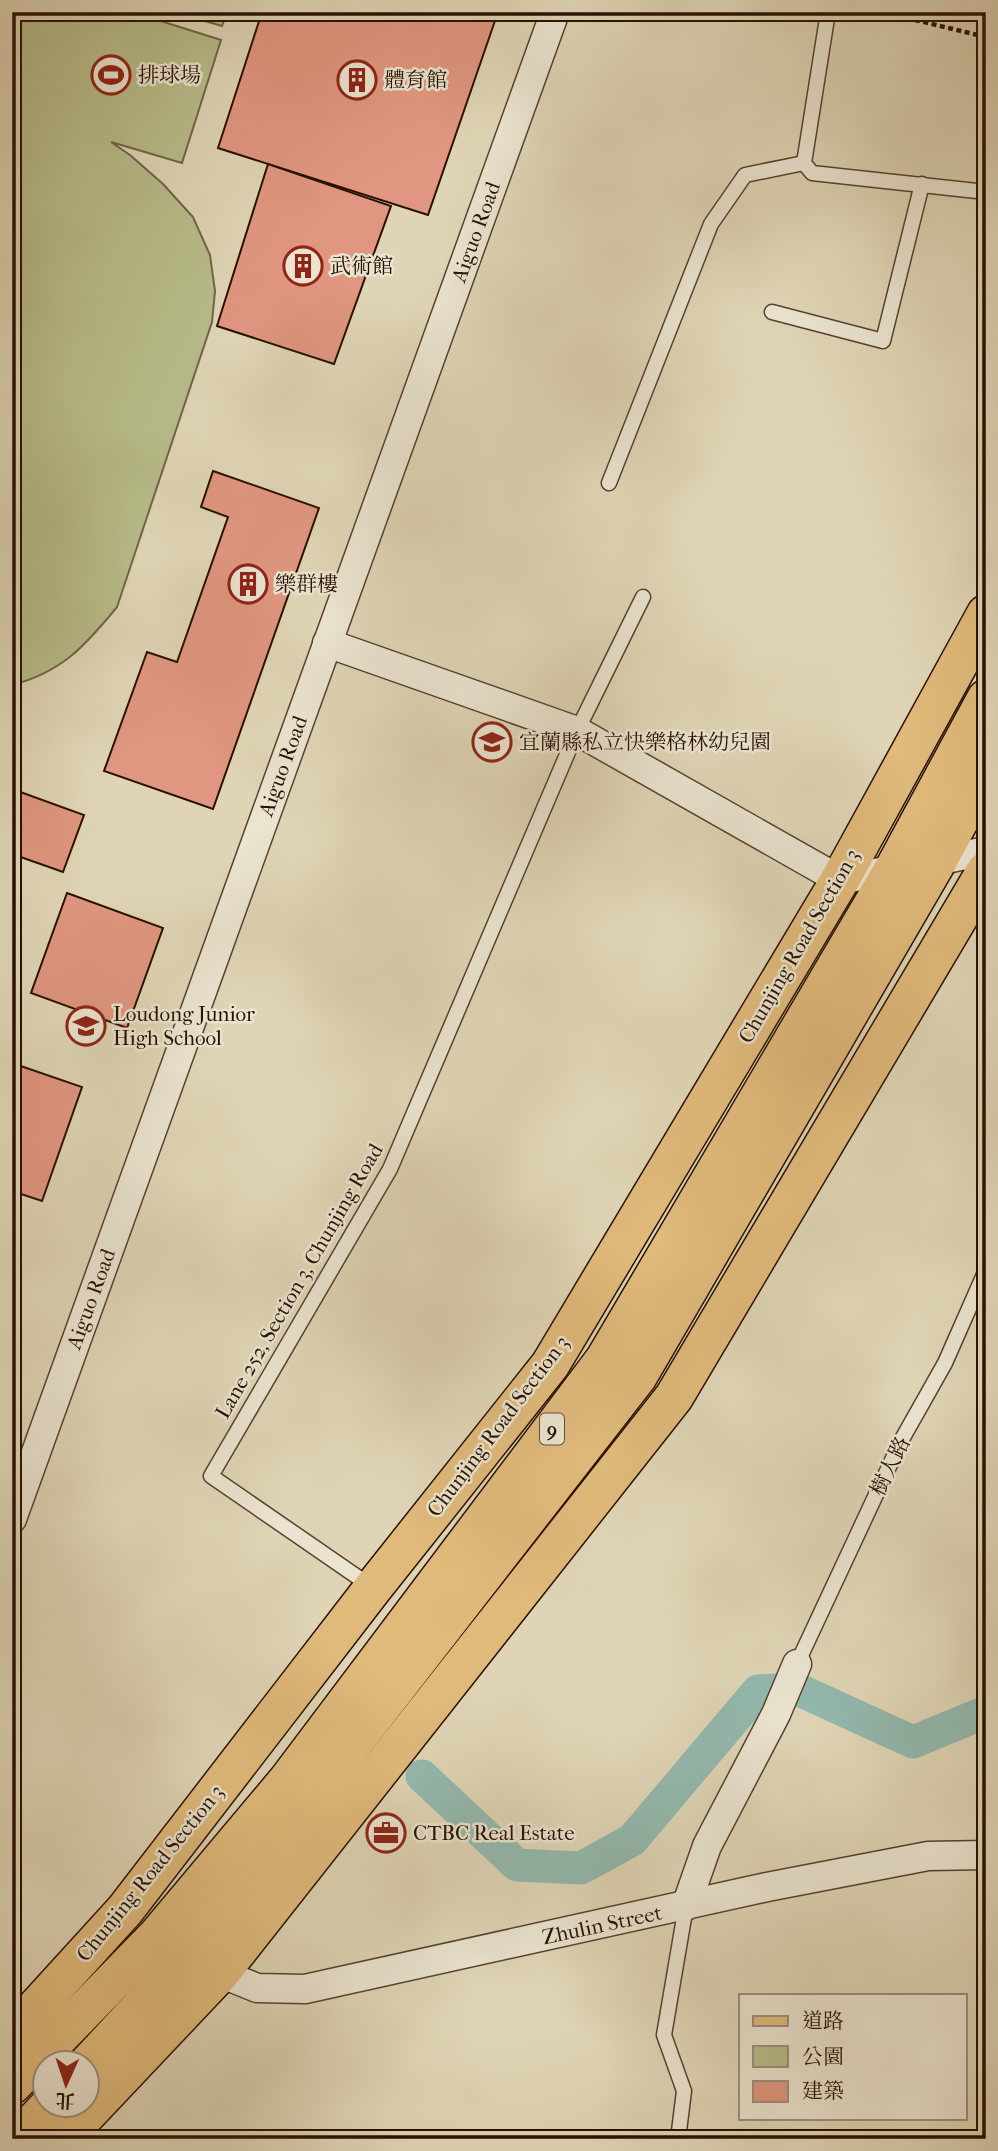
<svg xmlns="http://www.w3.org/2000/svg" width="998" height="2151" font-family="'IM FELL French Canon','Noto Serif TC',serif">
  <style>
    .green { fill: #b7bc8a; stroke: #706646; stroke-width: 2 }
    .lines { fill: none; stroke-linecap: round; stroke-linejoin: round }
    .canal { stroke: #93b9ae; stroke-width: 33 }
    .building { fill: #e09680; stroke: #281002; stroke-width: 2 }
    .lane-casing { stroke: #56412f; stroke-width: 17 }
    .street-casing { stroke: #56412f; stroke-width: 31 }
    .primary-casing { stroke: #281002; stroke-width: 41 }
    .path { stroke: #281002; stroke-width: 4.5; stroke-dasharray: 5 3.5; stroke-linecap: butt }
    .lane { stroke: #eae4d0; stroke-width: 14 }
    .street { stroke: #eae4d0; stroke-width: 28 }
    .primary { stroke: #e0ba7b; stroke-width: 38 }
    .labels { text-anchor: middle; stroke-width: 5; stroke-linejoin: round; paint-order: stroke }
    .shield { fill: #eae4d0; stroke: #625040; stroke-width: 2 }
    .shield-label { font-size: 19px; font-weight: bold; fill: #281002 }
    .poi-label { font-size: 21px; fill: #281002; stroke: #eae4d0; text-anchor: start }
    .street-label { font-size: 21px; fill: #281002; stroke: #eae4d0 }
  </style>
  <rect width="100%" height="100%" fill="#dfd5b6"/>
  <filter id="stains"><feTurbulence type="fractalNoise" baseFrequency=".00286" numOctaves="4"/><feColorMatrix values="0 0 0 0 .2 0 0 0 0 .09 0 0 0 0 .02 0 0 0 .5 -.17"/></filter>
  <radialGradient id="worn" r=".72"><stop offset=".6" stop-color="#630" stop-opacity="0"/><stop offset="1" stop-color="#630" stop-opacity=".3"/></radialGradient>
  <!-- green -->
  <g class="green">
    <path d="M12,12H132L221,40L182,163L111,142L130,155L163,184L193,217L210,255L215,291L212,322L117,607C85,646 62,672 12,685Z"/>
    <polygon points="174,12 227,12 222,26"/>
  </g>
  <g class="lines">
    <!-- canal -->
    <polyline class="canal" points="422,1776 517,1865 581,1868 632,1840 758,1691 797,1689 913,1742 986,1712"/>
  </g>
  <!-- building -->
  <g class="building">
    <polygon points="262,12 498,12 428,215 218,148"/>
    <polygon points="268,164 391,206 334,364 217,326"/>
    <polygon points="213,471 319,508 213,809 104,771 147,652 177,662 228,517 201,507"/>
    <polygon points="12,789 84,815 63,872 12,854"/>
    <polygon points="67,893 163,928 127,1028 31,993"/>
    <polygon points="12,1063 82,1087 42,1201 12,1191"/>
  </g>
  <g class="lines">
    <!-- lane casing -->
    <g class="lane-casing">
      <g id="lane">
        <polyline points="828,12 804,163 812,173 986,192"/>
        <polyline points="772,312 883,341 922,184"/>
        <polyline points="609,483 711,224 745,175 804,163"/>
        <polyline points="372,1587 211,1476 390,1169 577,731 643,597"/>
        <polyline points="797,1664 901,1441 945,1363 986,1270"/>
        <polyline points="678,2139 684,2091 664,2035 686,1906"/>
      </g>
    </g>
    <!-- street casing -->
    <g class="street-casing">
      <g id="street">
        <polyline points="327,643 577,731 840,880 986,851"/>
        <polyline points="12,1519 555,12"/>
        <polyline points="686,1906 707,1846 776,1714 797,1664"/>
        <polyline points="220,1973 257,1988 305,1989 767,1887 928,1856 986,1855"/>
      </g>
    </g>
    <!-- primary casing -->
    <g class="primary-casing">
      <g id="primary">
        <polyline points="12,2034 125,1910 373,1588 550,1365 840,880 986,614"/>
        <polyline points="88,2064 188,1956 638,1376 938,860 986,771"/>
        <polyline points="12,2085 158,1935 288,1780 605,1359 895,867 986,699"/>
        <polyline points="18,2139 49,2106"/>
        <polyline points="63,2139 220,1973 674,1397 986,871"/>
      </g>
    </g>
    <!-- path -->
    <polyline class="path" points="882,12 986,37"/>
    <!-- lane -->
    <use href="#lane" class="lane"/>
    <!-- street -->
    <use href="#street" class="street"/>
    <!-- primary -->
    <use href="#primary" class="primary"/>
  </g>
  <!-- icons -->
  <defs>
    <g id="stadium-ring" transform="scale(2.0125)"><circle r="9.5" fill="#eae4d0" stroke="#8f2418" stroke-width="1.5"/><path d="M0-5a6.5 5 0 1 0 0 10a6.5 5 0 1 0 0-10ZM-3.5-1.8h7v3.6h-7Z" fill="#8f2418"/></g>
    <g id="building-ring" transform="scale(2.0125)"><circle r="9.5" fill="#eae4d0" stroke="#8f2418" stroke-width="1.5"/><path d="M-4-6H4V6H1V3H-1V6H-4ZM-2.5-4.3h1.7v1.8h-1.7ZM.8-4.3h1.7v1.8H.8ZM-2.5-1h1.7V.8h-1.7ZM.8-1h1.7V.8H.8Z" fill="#8f2418"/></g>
    <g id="school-ring" transform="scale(2.0125)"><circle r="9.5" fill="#eae4d0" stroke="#8f2418" stroke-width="1.5"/><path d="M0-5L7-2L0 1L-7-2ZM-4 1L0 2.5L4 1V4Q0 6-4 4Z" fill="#8f2418"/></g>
    <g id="office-ring" transform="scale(2.0125)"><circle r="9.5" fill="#eae4d0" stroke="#8f2418" stroke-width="1.5"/><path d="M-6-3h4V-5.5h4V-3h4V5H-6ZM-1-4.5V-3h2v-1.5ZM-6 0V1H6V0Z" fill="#8f2418"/></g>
  </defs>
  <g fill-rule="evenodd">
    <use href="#stadium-ring" x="111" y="75"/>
    <use href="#building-ring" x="357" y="80"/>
    <use href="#building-ring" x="303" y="266"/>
    <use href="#building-ring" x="248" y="584"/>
    <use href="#school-ring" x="492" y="742"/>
    <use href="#school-ring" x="86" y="1026"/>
    <use href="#office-ring" x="386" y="1833"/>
  </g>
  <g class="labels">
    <!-- shield labels -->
    <rect class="shield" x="540" y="1413.5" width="24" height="31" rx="5"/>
    <g class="shield-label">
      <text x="552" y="1436">9</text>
    </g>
    <!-- poi labels -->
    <g class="poi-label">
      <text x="138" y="82">排球場</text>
      <text x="384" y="87">體育館</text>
      <text x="330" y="273">武術館</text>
      <text x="275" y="591">樂群樓</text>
      <text x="519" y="749">宜蘭縣私立快樂格林幼兒園</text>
      <text x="113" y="1021">Loudong Junior<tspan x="113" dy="24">High School</tspan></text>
      <text x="413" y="1840">CTBC Real Estate</text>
    </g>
    <!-- street labels -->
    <g class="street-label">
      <text transform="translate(476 232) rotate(-70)" y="7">Aiguo Road</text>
      <text transform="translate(283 766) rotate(-70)" y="7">Aiguo Road</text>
      <text transform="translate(799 946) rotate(-60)" y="7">Chunjing Road Section 3</text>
      <text transform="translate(299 1281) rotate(-60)" y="7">Lane 252, Section 3, Chunjing Road</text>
      <text transform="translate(91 1299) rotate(-70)" y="7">Aiguo Road</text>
      <text transform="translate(498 1426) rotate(-53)" y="7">Chunjing Road Section 3</text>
      <text transform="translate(890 1466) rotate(-64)" y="7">樹人路</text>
      <text transform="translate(150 1873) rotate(-51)" y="7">Chunjing Road Section 3</text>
      <text transform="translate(602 1925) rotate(-12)" y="7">Zhulin Street</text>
    </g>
  </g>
  <!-- margin -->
  <rect width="998" height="2151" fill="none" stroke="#dfd5b6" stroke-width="42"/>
  <rect x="14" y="14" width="970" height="2123" fill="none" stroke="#281002" stroke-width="3.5"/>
  <rect x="21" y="21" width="956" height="2109" fill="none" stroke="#281002" stroke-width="2"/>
  <!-- legend -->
  <rect x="739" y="1994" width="228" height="126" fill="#eae4d0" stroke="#9c8f7e" stroke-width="2"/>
  <rect x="753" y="2016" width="35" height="10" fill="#e0ba7b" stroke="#9c8f7e" stroke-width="2"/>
  <text x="802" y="2028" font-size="21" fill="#281002">道路</text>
  <rect x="753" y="2046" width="35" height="21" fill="#b7bc8a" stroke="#9c8f7e" stroke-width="2"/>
  <text x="802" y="2064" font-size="21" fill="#281002">公園</text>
  <rect x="753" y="2081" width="35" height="21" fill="#e09680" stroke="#9c8f7e" stroke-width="2"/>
  <text x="802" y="2098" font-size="21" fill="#281002">建築</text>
  <!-- north arrow -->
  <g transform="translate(66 2084) rotate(183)"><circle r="33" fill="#eae4d0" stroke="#9c8f7e" stroke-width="2"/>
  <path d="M0-5L12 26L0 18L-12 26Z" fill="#8f2418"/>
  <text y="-10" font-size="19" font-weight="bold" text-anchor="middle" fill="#281002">北</text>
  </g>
  <rect width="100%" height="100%" filter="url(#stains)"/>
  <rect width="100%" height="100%" fill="url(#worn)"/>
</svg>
